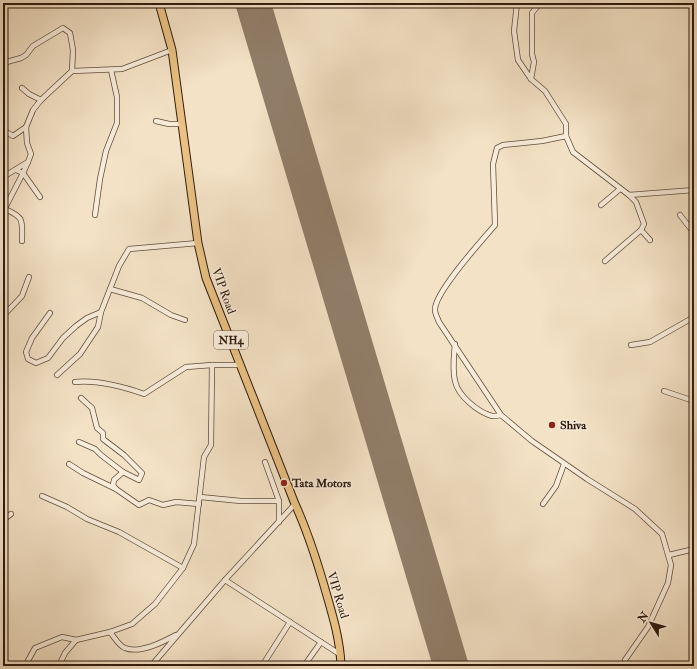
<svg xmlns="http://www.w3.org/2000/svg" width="697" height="669" font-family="'IM FELL Double Pica',serif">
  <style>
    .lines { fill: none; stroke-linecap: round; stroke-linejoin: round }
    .runway { stroke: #917e6a; stroke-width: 35 }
    .minor-casing { stroke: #604d3c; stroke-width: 6 }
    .trunk-casing { stroke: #2e1b0e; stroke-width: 9 }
    .minor { stroke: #f8ecda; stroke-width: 4.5 }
    .trunk { stroke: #eac183; stroke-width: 7 }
    .poi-dot { fill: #8f2418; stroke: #f8ecda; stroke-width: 1.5 }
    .labels { text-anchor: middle; stroke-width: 3; stroke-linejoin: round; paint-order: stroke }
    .shield { fill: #f8ecda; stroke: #6b5a4b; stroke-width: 1 }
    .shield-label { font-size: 11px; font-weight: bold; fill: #2e1b0e }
    .street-label { font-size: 12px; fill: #2e1b0e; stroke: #f8ecda }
    .poi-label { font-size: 12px; font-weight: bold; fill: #2e1b0e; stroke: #f8ecda; text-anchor: start }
  </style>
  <rect width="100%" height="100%" fill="#f4e2c6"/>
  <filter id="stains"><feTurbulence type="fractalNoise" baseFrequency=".005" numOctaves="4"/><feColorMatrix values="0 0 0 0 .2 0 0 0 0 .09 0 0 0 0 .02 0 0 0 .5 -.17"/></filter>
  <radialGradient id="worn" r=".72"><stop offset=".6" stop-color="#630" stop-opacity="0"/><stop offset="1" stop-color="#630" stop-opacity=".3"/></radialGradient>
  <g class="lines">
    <!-- runway -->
    <polyline class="runway" points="253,3 451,666"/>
    <!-- minor casing -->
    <g class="minor-casing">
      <g id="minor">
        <path d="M517,3L514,31L518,60L531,79L545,91L566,124V136L542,141L503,145L497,148L493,164L495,225C483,239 434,293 435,310C435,314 438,319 439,322L501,415L532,441L587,479L635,509L662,534L671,565L668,583L648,627L625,660V666"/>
        <polyline points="3,63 21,58 26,55 33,46 63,28 70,33 73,50 72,71"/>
        <polyline points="531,79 534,62 532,54 532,13 540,3"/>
        <polyline points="22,88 29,94 41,100"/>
        <polyline points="156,121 169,124 181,124"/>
        <polyline points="3,130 13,136 26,127"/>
        <polyline points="566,136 573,152 629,195 694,190"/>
        <polyline points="28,162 23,173 40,197"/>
        <polyline points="3,177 28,162 31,154 27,143 26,127 33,110 41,100 72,71 122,69 172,50"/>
        <polyline points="601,205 620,189"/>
        <path d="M5,209C25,218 22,220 22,241"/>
        <polyline points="3,212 23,173 16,170"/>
        <polyline points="95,215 100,179 106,151 117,123 117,97 111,70"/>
        <polyline points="680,215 694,233"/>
        <polyline points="641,230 650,240"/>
        <polyline points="605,261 641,230 644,224 636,202 629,195"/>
        <polyline points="110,289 142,298 171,315 185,320"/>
        <polyline points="50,313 32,338 26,352 28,359 36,363 48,358 63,338 76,326 87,318 101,312"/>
        <polyline points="3,316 22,296 29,277"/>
        <path d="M455,344C454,356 452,369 455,381C458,396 478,412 492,416C495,416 498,416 501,415"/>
        <polyline points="631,345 650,342 694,317"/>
        <polyline points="57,375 80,354 98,327 101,312 119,266 129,249 198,243"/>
        <path d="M75,382C96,380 124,387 144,394L186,367L212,365H241"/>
        <polyline points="664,391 694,401"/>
        <polyline points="79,442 95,449 101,455 123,472 139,480 142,473 124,455 103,439 103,433 97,428 92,408 81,398"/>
        <polyline points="265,462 279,501 279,522"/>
        <polyline points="69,464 83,473 116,489 139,505 149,500 163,505 176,502 199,504"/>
        <polyline points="116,489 113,485 114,480 123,472"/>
        <polyline points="42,496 67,507 87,519 119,532 183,568"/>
        <polyline points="200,497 241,501 279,501"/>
        <polyline points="543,504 556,486 564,464"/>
        <polyline points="3,520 11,514"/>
        <polyline points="669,555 694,549"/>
        <polyline points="225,580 341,655"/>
        <path d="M110,632C114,637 119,646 125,648C140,654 163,642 176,635"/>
        <polyline points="25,666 35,648 62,637 76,640 110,632 132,624 155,604 183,568 194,544 204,457 211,445 212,365"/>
        <polyline points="59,666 65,653 76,640"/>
        <polyline points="151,666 225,580 295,504"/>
        <polyline points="206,666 208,664"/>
        <polyline points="262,666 290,622"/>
        <polyline points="304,666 321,642"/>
      </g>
    </g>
    <!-- trunk casing -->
    <g class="trunk-casing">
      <path id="trunk" d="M159,3L172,50L198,243L206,278L295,504C307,530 315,555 323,582C331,610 340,637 341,666"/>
    </g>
    <!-- minor -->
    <use href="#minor" class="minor"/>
    <!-- trunk -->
    <use href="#trunk" class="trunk"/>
  </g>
  <!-- markers -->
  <g class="poi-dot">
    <circle cx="552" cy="425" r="4"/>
    <circle cx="284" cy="483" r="4"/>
  </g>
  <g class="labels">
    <!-- shield labels -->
    <rect class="shield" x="214" y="331" width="34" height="18" rx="3"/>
    <g class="shield-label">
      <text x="231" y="344">NH4</text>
    </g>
    <!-- street labels -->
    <g class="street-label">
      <text transform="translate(224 291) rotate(70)" y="4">VIP Road</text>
      <text transform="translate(338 595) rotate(73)" y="4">VIP Road</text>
    </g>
    <!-- poi labels -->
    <g class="poi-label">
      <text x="560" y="429">Shiva</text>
      <text x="292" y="487">Tata Motors</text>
    </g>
  </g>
  <!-- margin -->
  <rect width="697" height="669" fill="none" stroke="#f4e2c6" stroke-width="16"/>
  <rect x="4" y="4" width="689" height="661" fill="none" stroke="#2e1b0e" stroke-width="2"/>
  <rect x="8" y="8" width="681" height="653" fill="none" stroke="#2e1b0e"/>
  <!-- north arrow -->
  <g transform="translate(651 623) rotate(307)" stroke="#f8ecda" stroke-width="3" paint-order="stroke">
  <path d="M0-3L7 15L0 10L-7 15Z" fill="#2e1b0e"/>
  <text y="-6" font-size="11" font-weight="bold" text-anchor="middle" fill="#2e1b0e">N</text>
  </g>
  <rect width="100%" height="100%" filter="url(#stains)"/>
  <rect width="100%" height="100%" fill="url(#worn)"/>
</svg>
